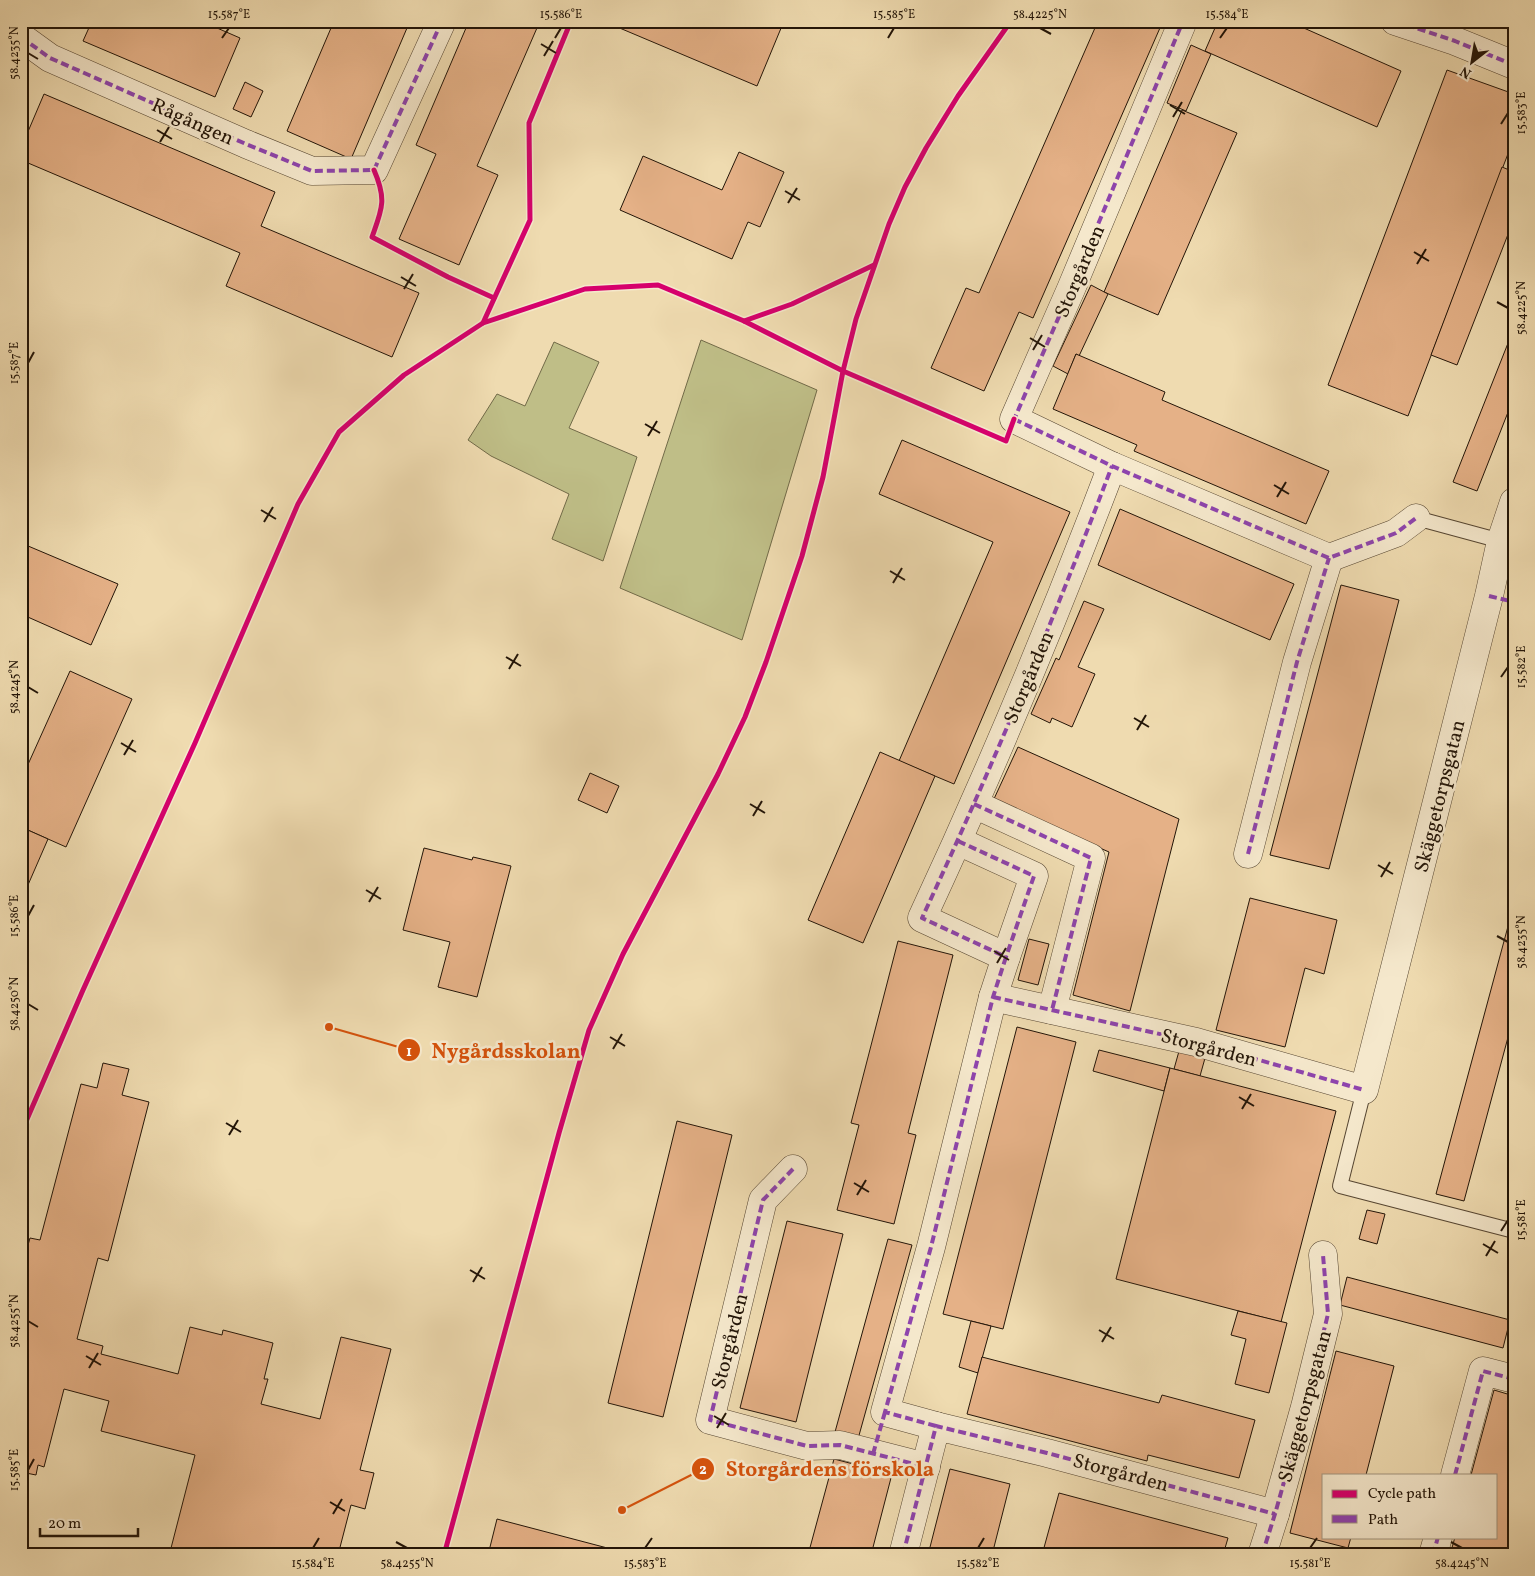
<svg xmlns="http://www.w3.org/2000/svg" width="1535" height="1576" font-family="Vollkorn,serif">
<rect width="100%" height="100%" fill="#efdbb0"/>
<filter id="stains"><feTurbulence type="fractalNoise" baseFrequency=".004" numOctaves="4"/><feColorMatrix values="0 0 0 0 .2 0 0 0 0 .09 0 0 0 0 .02 0 0 0 .5 -.17"/></filter>
<radialGradient id="worn" r=".72"><stop offset=".6" stop-color="#630" stop-opacity="0"/><stop offset="1" stop-color="#630" stop-opacity=".3"/></radialGradient>
<g fill="#bfbe87" stroke="#716a48">
<polygon points="701,340 817,390 742,640 620,588"/>
<polygon points="554,342 599,362 569,428 637,457 603,561 552,539 569,494 491,456 468,440 497,394 525,406"/>
</g>
<g fill="#e5b187" stroke="#231508">
<polygon points="92,21 201,21 240,38 215,97 83,41"/>
<polygon points="334,21 410,21 351,159 287,131"/>
<polygon points="469,21 540,21 477,166 498,175 459,265 399,239 436,154 416,145"/>
<polygon points="603,21 784,21 757,86"/>
<polygon points="1098,21 1163,21 1033,318 1019,312 984,391 931,368 966,288 979,293"/>
<polygon points="1218,21 1288,21 1401,71 1377,127 1205,51"/>
<polygon points="1191,45 1211,54 1186,111 1167,103"/>
<polygon points="1447,70 1514,94 1514,138 1408,416 1328,385"/>
<polygon points="245,82 263,91 251,117 233,109"/>
<polygon points="44,94 275,192 261,226 419,293 392,357 226,286 240,253 21,160 21,148"/>
<polygon points="1182,110 1237,133 1158,315 1104,292"/>
<polygon points="739,152 784,172 760,227 748,222 732,259 620,210 643,156 722,190"/>
<polygon points="1502,167 1514,172 1514,219 1457,365 1431,355"/>
<polygon points="1091,285 1108,294 1079,356 1076,354 1068,374 1053,366"/>
<polygon points="1514,328 1514,397 1477,491 1453,482"/>
<polygon points="1076,354 1165,392 1162,400 1329,471 1306,524 1134,451 1137,445 1053,409"/>
<polygon points="902,440 1070,512 954,784 899,761 993,542 879,494"/>
<polygon points="1120,509 1294,584 1270,640 1098,565"/>
<polygon points="21,543 118,584 91,645 21,614"/>
<polygon points="1341,585 1399,600 1329,869 1270,855"/>
<polygon points="1084,601 1104,609 1078,667 1095,674 1072,727 1052,718 1050,723 1031,714 1056,658 1059,660"/>
<polygon points="70,671 132,699 66,847 21,827 21,780"/>
<polygon points="1018,747 1179,819 1130,1011 1073,995 1109,852 993,801"/>
<polygon points="880,752 935,776 863,943 808,920"/>
<polygon points="590,773 619,786 607,813 578,800"/>
<polygon points="21,827 48,839 21,901"/>
<polygon points="424,848 472,860 473,857 511,866 477,997 438,987 450,942 403,930"/>
<polygon points="1250,898 1337,920 1324,974 1305,968 1285,1047 1216,1030"/>
<polygon points="1514,904 1514,1015 1464,1201 1436,1194"/>
<polygon points="1029,939 1049,944 1038,985 1018,980"/>
<polygon points="898,941 953,955 908,1133 916,1135 894,1224 837,1210 859,1125 851,1123"/>
<polygon points="1017,1027 1076,1042 1003,1329 943,1314"/>
<polygon points="1181,1044 1207,1051 1200,1076 1174,1069"/>
<polygon points="1099,1050 1170,1068 1164,1091 1093,1071"/>
<polygon points="103,1063 129,1069 122,1095 149,1102 108,1261 98,1258 77,1339 103,1346 101,1354 178,1374 190,1327 222,1335 223,1330 273,1343 264,1379 268,1379 261,1404 320,1419 341,1337 391,1349 360,1470 374,1473 365,1509 351,1505 338,1555 179,1555 170,1552 195,1455 101,1431 109,1401 64,1389 44,1467 38,1465 36,1475 21,1472 21,1270 30,1238 40,1240 81,1084 97,1088"/>
<polygon points="1170,1068 1336,1111 1281,1322 1116,1279"/>
<polygon points="677,1121 732,1135 663,1417 608,1403"/>
<polygon points="1367,1210 1385,1214 1377,1244 1359,1239"/>
<polygon points="787,1221 843,1234 796,1422 740,1408"/>
<polygon points="888,1239 912,1245 858,1439 835,1432"/>
<polygon points="1347,1277 1510,1320 1503,1348 1340,1305"/>
<polygon points="1238,1311 1287,1323 1269,1393 1235,1384 1246,1339 1231,1335"/>
<polygon points="971,1321 991,1326 978,1373 959,1367"/>
<polygon points="1336,1351 1394,1366 1366,1475 1324,1475 1324,1537 1351,1537 1348,1548 1290,1533"/>
<polygon points="982,1357 1159,1403 1162,1395 1255,1420 1239,1478 1148,1455 1147,1461 967,1414"/>
<polygon points="1494,1390 1514,1396 1514,1555 1450,1555 1455,1537 1496,1537 1496,1475 1471,1475"/>
<polygon points="834,1459 892,1474 871,1555 808,1555"/>
<polygon points="950,1469 1010,1484 992,1555 928,1555"/>
<polygon points="1059,1493 1228,1538 1223,1555 1042,1555"/>
<polygon points="497,1519 634,1555 488,1555"/>
</g>
<g fill="none" stroke-linecap="round" stroke-linejoin="round">
<defs>
<g id="lane">
<polyline points="1416,518 1501,541"/>
<polyline points="1364,1090 1340,1186 1514,1231"/>
</g>
<g id="street">
<polyline points="1183,21 1071,289 1014,419 1112,466 1329,558 1396,533 1416,518"/>
<polyline points="1395,21 1455,41 1514,65"/>
<polyline points="21,37 50,58 246,144 312,171 374,170 442,21"/>
<polyline points="974,804 1091,858 1052,1010"/>
<polyline points="958,841 1034,876 1006,957"/>
<polyline points="1248,854 1297,662 1329,558"/>
<polyline points="993,997 1196,1042 1364,1090 1489,596 1501,541 1514,502"/>
<polyline points="793,1169 763,1200 710,1420 807,1446 840,1445 926,1467"/>
<path d="M936,1426l-51,-14 46,-165 62,-250 13,-40 -84,-39c69,-148 132,-299 190,-452"/>
<polyline points="1455,1475 1483,1371 1514,1379"/>
<polyline points="903,1555 936,1426 1047,1453 1275,1514"/>
<polyline points="1262,1555 1275,1514 1305,1407 1328,1314 1323,1255"/>
<polyline points="1433,1555 1438,1537"/>
</g>
</defs>
<use href="#lane" stroke="#564632" stroke-width="16"/>
<use href="#street" stroke="#564632" stroke-width="29"/>
<use href="#lane" stroke="#f5e8cc" stroke-width="14"/>
<use href="#street" stroke="#f5e8cc" stroke-width="28"/>
<g stroke="#8e44ad" stroke-width="4" stroke-dasharray="8 4" stroke-linecap="butt">
<polyline points="1395,21 1455,41 1514,65"/>
<polyline points="21,37 50,58 246,144 312,171 374,170"/>
<polyline points="374,170 442,21"/>
<polyline points="1014,419 1112,466 1329,558 1396,533 1416,518"/>
<polyline points="1013,422 1071,289 1183,21"/>
<polyline points="1489,596 1514,602"/>
<polyline points="974,804 1091,858 1052,1010"/>
<polyline points="958,841 1034,876 1006,957"/>
<polyline points="1248,854 1297,662 1329,558"/>
<polyline points="993,997 1196,1042 1364,1090"/>
<polyline points="793,1169 763,1200 710,1420 807,1446 840,1445 926,1467"/>
<path d="M936,1426l-51,-14 46,-165 62,-250 13,-40 -84,-39c69,-148 132,-299 190,-452"/>
<polyline points="873,1454 885,1412"/>
<polyline points="1455,1475 1483,1371 1514,1379"/>
<polyline points="903,1555 936,1426 1047,1453 1275,1514"/>
<polyline points="1262,1555 1275,1514 1305,1407 1328,1314 1323,1255"/>
<polyline points="1433,1555 1438,1537"/>
</g>
<defs>
<g id="cycleway">
<path d="M374,170c13,30 8,39 -2,67l76,40 46,21"/>
<polyline points="744,321 792,304 874,265"/>
<polyline points="483,323 585,289 658,285 744,321 843,371 1006,441 1014,419"/>
<polyline points="21,1133 83,990 195,743 298,504 339,432 404,375 483,323 530,220 529,123 571,21"/>
<polyline points="444,1555 559,1133 589,1030 623,954 718,774 745,717 766,662 802,556 823,477 843,371 856,319 889,224 905,187 926,148 958,96 1011,21"/>
</g>
</defs>
<use href="#cycleway" stroke="#f5e8cc" stroke-width="8"/>
<use href="#cycleway" stroke="#d6006c" stroke-width="5"/>
</g>
<path fill="none" stroke="#231508" stroke-width="2" d="M1040,28l11,6M222,38l7,-10M555,38l6,-10M888,38l6,-10M1220,38l7,-10M541,44l15,9M28,53l10,6M544,56l9,-15M1170,105l15,9M1173,117l9,-15M1501,124l7,-11M157,130l15,9M160,142l9,-15M785,191l15,9M788,203l9,-15M1414,252l15,9M1417,264l9,-15M401,277l15,9M404,289l9,-15M1497,302l11,6M1030,338l15,9M1033,350l9,-15M28,363l6,-11M645,424l15,9M648,436l9,-15M1274,485l15,9M1277,497l9,-15M261,510l15,9M264,522l9,-15M890,571l15,9M893,583l9,-15M506,657l15,9M509,669l9,-15M1501,677l7,-10M28,687l10,6M1134,718l15,9M1137,730l9,-15M121,743l15,9M124,755l9,-15M750,804l15,9M753,816l9,-15M1378,865l15,9M1381,877l9,-15M366,890l15,9M369,902l9,-15M28,916l6,-11M1497,936l11,6M994,951l15,9M997,963l9,-15M28,1004l10,6M610,1037l15,9M613,1049l9,-15M1239,1097l15,9M1242,1109l9,-15M226,1123l15,9M229,1135l9,-15M854,1183l15,9M857,1195l9,-15M1501,1231l7,-11M1483,1244l15,9M1486,1256l9,-15M470,1270l15,9M473,1282l9,-15M28,1321l10,6M1099,1330l15,9M1102,1342l9,-15M86,1356l15,9M89,1368l9,-15M714,1416l15,9M717,1428l9,-15M28,1470l6,-11M330,1502l15,9M333,1514l9,-15M396,1542l11,6M1451,1542l11,6M313,1548l6,-10M645,1548l7,-10M978,1548l6,-10M1310,1548l7,-10"/>
<g text-anchor="middle" stroke-width="5" stroke-linejoin="round" paint-order="stroke">
<g font-size="20" fill="#231508" stroke="#f5e8cc">
<text transform="translate(193 121) rotate(24)" y="7">Rågången</text>
<text transform="translate(1079 271) rotate(-67)" y="7">Storgården</text>
<text transform="translate(1028 677) rotate(-67)" y="7">Storgården</text>
<text transform="translate(1439 796) rotate(-76)" y="7">Skäggetorpsgatan</text>
<text transform="translate(1209 1047) rotate(15)" y="7">Storgården</text>
<text transform="translate(729 1341) rotate(-76)" y="7">Storgården</text>
<text transform="translate(1304 1406) rotate(-75)" y="7">Skäggetorpsgatan</text>
<text transform="translate(1121 1472) rotate(15)" y="7">Storgården</text>
</g>
</g>
<path fill="none" stroke="#d4520c" stroke-width="2" d="M329 1027L409 1050M622 1510L703 1469"/>
<g fill="#d4520c" stroke="#f5e8cc" stroke-width="2">
<circle cx="329" cy="1027" r="5"/>
<circle cx="622" cy="1510" r="5"/>
<circle cx="409" cy="1050" r="12"/>
<circle cx="703" cy="1469" r="12"/>
</g>
<g font-size="15" text-anchor="middle" font-weight="bold" fill="#fff">
<text x="409" y="1056">1</text>
<text x="703" y="1474">2</text>
</g>
<g font-size="21" text-anchor="middle" font-weight="bold" fill="#d4520c" stroke="#f5e8cc" stroke-width="5" stroke-linejoin="round" paint-order="stroke">
<text x="506" y="1058">Nygårdsskolan</text>
<text x="830" y="1476">Storgårdens förskola</text>
</g>
<rect width="1535" height="1576" fill="none" stroke="#efdbb0" stroke-width="55"/>
<rect x="1322" y="1474" width="175" height="65" fill="#f5e8cc" stroke="#a1947e"/>
<rect x="1332" y="1490" width="25" height="8" fill="#d6006c" stroke="#a1947e"/>
<text x="1368" y="1498" font-size="15" fill="#231508">Cycle path</text>
<rect x="1332" y="1515" width="25" height="8" fill="#8e44ad" stroke="#a1947e"/>
<text x="1368" y="1524" font-size="15" fill="#231508">Path</text>
<g transform="translate(1472 62) rotate(211)" stroke="#f5e8cc" stroke-width="4" paint-order="stroke">
<path d="M0-4L9 19L0 12L-9 19Z" fill="#231508"/>
<text y="-8" font-size="14" font-weight="bold" text-anchor="middle" fill="#231508">N</text>
</g>
<path d="M40 1528v8h98v-8" fill="none" stroke="#231508" stroke-width="2.5"/>
<text x="48" y="1528" font-size="15" fill="#231508" stroke="#f5e8cc" stroke-width="4" paint-order="stroke">20 m</text>
<rect x="28" y="28" width="1480" height="1520" fill="none" stroke="#231508" stroke-width="2"/>
<g font-size="12" text-anchor="middle" fill="#231508">
<text x="229" y="18">15.587°E</text>
<text x="561" y="18">15.586°E</text>
<text x="894" y="18">15.585°E</text>
<text x="1040" y="18">58.4225°N</text>
<text x="1227" y="18">15.584°E</text>
<text transform="translate(14 53) rotate(-90)" y="4">58.4235°N</text>
<text transform="translate(1521 113) rotate(-90)" y="4">15.583°E</text>
<text transform="translate(1521 308) rotate(-90)" y="4">58.4225°N</text>
<text transform="translate(14 363) rotate(-90)" y="4">15.587°E</text>
<text transform="translate(1521 667) rotate(-90)" y="4">15.582°E</text>
<text transform="translate(14 687) rotate(-90)" y="4">58.4245°N</text>
<text transform="translate(14 916) rotate(-90)" y="4">15.586°E</text>
<text transform="translate(1521 942) rotate(-90)" y="4">58.4235°N</text>
<text transform="translate(14 1004) rotate(-90)" y="4">58.4250°N</text>
<text transform="translate(1521 1220) rotate(-90)" y="4">15.581°E</text>
<text transform="translate(14 1321) rotate(-90)" y="4">58.4255°N</text>
<text transform="translate(14 1470) rotate(-90)" y="4">15.585°E</text>
<text x="313" y="1567">15.584°E</text>
<text x="407" y="1567">58.4255°N</text>
<text x="645" y="1567">15.583°E</text>
<text x="978" y="1567">15.582°E</text>
<text x="1310" y="1567">15.581°E</text>
<text x="1462" y="1567">58.4245°N</text>
</g>
<rect width="100%" height="100%" filter="url(#stains)"/>
<rect width="100%" height="100%" fill="url(#worn)"/>
</svg>
